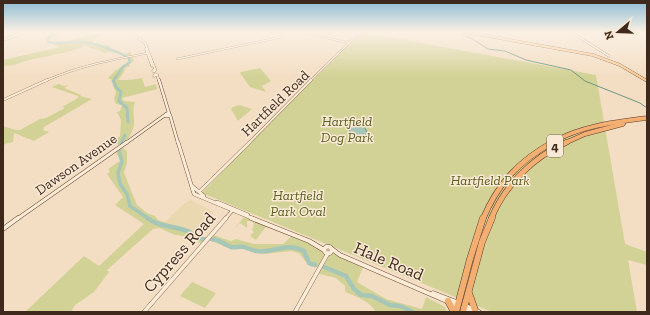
<svg xmlns="http://www.w3.org/2000/svg" width="650" height="315" font-family="'Zilla Slab',serif">
<rect width="100%" height="100%" fill="#f3dec3"/>
<polygon fill="#ead8b0" points="191,200 214,212 194,234 189,230 165,222 184,204"/>
<g fill="#d3d296">
<path d="M55,32h5l-10,7 1,2c22,4 36,-9 56,-9l-14,8 1,2 6,2 11,2 -1,2 14,6 6,-2 4,9 -5,3 1,2 -5,2 -1,4 -6,8h11v-2l1,2 6,-1 -1,-5 7,-2 -7,2 1,5 6,-1 3,9 11,-3 1,5 -35,9 2,3 11,1c-3,8 -1,11 -1,19 1,9 -7,20 -12,26l5,4v12l-3,10 13,32 10,8 8,3 3,4 31,10 15,11 -3,3 -11,-7 -15,-2 -16,-7 -6,1 -46,41 2,2 -15,20 -19,13 -4,7h-46l59,-56 15,10 45,-42 -29,-19 8,-8 -16,-23 3,-2 -2,-3 12,-8 -5,-11 6,-4 -8,-4 7,-6 1,-16 -4,-8 3,-1 2,-6 -6,-1 -2,-5 2,-7 -3,-6 -1,-6 -4,-2 8,-8 14,-9c-5,-6 -18,-11 -25,-8l-4,-2 -16,-5 -14,5 -46,10 -11,4 -11,1v-6l57,-13 -13,-5 -2,-4z"/>
<polygon points="362,32 596,75 625,244 647,252 647,265 628,260 637,312 492,312 202,193 265,127"/>
<polygon points="260,68 271,81 262,86 266,92 250,87 240,73 241,72"/>
<polygon points="58,84 64,86 69,85 64,88 81,95 80,96 92,99 44,127 43,130 49,132 34,141 14,133 13,142 5,144 3,148 3,126 16,130 20,130 40,119 46,118 65,108 62,107 78,98 78,96 52,87"/>
<polygon points="240,105 252,109 238,121 231,109 233,107"/>
<polygon points="245,216 268,224 256,240 251,237 251,234 254,233 252,230 254,224 252,221 247,221 247,228 240,223 234,229"/>
<path d="M214,235l8,3 9,3 5,-2 18,5h29l10,-9 16,6 17,12 14,2 24,10 -7,17 29,17 36,10 4,-12 19,10 2,5 -72,-1c-5,-10 -20,-15 -30,-19v-6l-9,-8 -20,-5 2,-6 -13,-6 -6,-8 -8,-2 -29,3 -17,-5 -17,-1 -19,-8z"/>
<polygon points="192,282 216,293 205,308 180,296"/>
</g>
<path fill="#a6c6b8" stroke="#6b9685" d="M348,118c9,0 17,7 19,15 -4,7 -8,11 -16,6l-2,-14 -3,-4z"/>
<g fill="none" stroke-linecap="round" stroke-linejoin="round">
<polyline stroke="#6b9685" stroke-width="1" points="462,35 471,38 488,49 505,51 526,60 571,70 585,81 640,103 647,108"/>
<g stroke="#a6c6b8" stroke-width="2.5">
<path d="M59,32l-12,7 1,3c12,3 22,-1 34,0 13,1 37,10 47,16l1,4 -6,4"/>
<polyline points="113,81 123,67"/>
</g>
<g stroke="#a6c6b8" stroke-width="3">
<polyline points="114,82 116,87 121,92 119,101 127,108 128,122"/>
<polyline points="121,143 125,135"/>
</g>
<g stroke="#a6c6b8" stroke-width="3.5">
<polyline points="121,143 122,142"/>
<polyline points="119,150 122,161 118,173 120,184 127,194 130,206 149,219"/>
</g>
<g stroke="#a6c6b8" stroke-width="4.5">
<path d="M147,218c12,9 27,8 40,13 7,2 9,8 17,8"/>
<path d="M211,239c8,0 13,5 20,8 4,1 9,-1 13,0 4,1 7,3 12,4 19,3 28,-10 48,0l5,12 6,2"/>
<polyline points="324,267 346,276 354,289 361,295 372,296 390,305 400,306 413,312"/>
</g>
<defs>
<g id="tertiary-far3">
<polyline points="300,32 350,43"/>
<polyline points="177,59 281,37 289,32"/>
<path d="M45,81c34,-15 66,-21 103,-28"/>
<polyline points="310,81 360,32"/>
</g>
<g id="tertiary-far2">
<polyline points="3,100 47,80"/>
<polyline points="249,143 311,80"/>
</g>
<g id="tertiary-far1">
<polyline points="200,191 250,142"/>
<polyline points="225,219 233,210"/>
</g>
<g id="tertiary">
<polyline points="144,312 226,218"/>
<polyline points="295,312 328,253"/>
</g>
<g id="secondary-far3">
<polyline points="131,32 145,43 155,69"/>
<polyline points="571,32 609,56"/>
<polyline points="3,40 26,32"/>
<polyline points="146,49 152,66"/>
<polygon points="155,69 155,71 153,71"/>
<polygon points="155,74 157,75 154,76"/>
<polyline points="157,75 159,81"/>
</g>
<g id="secondary-far2">
<polyline points="159,80 169,113"/>
<polygon points="169,113 169,116 165,116 166,114"/>
<polyline points="170,115 178,143"/>
<polyline points="126,143 165,115"/>
</g>
<g id="secondary-far1">
<polyline points="178,142 194,194 254,219"/>
<polyline points="192,186 204,196"/>
<polyline points="217,202 248,215"/>
<polyline points="17,219 127,142"/>
</g>
<g id="secondary">
<polyline points="251,218 309,241 324,250"/>
<polyline points="3,229 18,218"/>
<circle cx="328" cy="250" r="3.5"/>
<polyline points="332,249 340,255 458,306"/>
<polyline points="433,293 459,303"/>
<polyline points="464,305 479,312"/>
<polyline points="463,308 472,312"/>
</g>
<polyline id="primary" points="465,32 593,55 620,65 647,81"/>
<g id="trunk-far2">
<path d="M551,143c29,-17 64,-21 96,-25"/>
<polyline points="565,143 585,134 623,124"/>
</g>
<g id="trunk-far1">
<path d="M483,219c15,-36 36,-58 70,-77"/>
<path d="M491,219c14,-34 42,-62 76,-77"/>
</g>
<g id="trunk">
<polyline points="469,293 475,310"/>
<polyline points="448,301 454,312"/>
<polyline points="456,312 470,259 483,218"/>
<polyline points="463,312 482,242 492,218"/>
</g>
</defs>
<use href="#tertiary-far3" stroke="#916e57" stroke-width="2"/>
<use href="#tertiary-far2" stroke="#916e57" stroke-width="3"/>
<use href="#tertiary-far1" stroke="#916e57" stroke-width="3.5"/>
<use href="#tertiary" stroke="#916e57" stroke-width="4.5"/>
<use href="#secondary-far3" stroke="#724f3a" stroke-width="2.5"/>
<use href="#secondary-far2" stroke="#724f3a" stroke-width="3.5"/>
<use href="#secondary-far1" stroke="#724f3a" stroke-width="4"/>
<use href="#secondary" stroke="#724f3a" stroke-width="5"/>
<use href="#primary" stroke="#5e3c2c" stroke-width="3"/>
<use href="#trunk-far2" stroke="#5e3c2c" stroke-width="5"/>
<use href="#trunk-far1" stroke="#5e3c2c" stroke-width="6"/>
<use href="#trunk" stroke="#5e3c2c" stroke-width="7"/>
<use href="#tertiary-far3" stroke="#fdedd8" stroke-width="1.5"/>
<use href="#tertiary-far2" stroke="#fdedd8" stroke-width="2"/>
<use href="#tertiary-far1" stroke="#fdedd8" stroke-width="2.5"/>
<use href="#tertiary" stroke="#fdedd8" stroke-width="3.5"/>
<use href="#secondary-far3" stroke="#fdedd8" stroke-width="2"/>
<use href="#secondary-far2" stroke="#fdedd8" stroke-width="2.5"/>
<use href="#secondary-far1" stroke="#fdedd8" stroke-width="3"/>
<use href="#secondary" stroke="#fdedd8" stroke-width="4"/>
<use href="#primary" stroke="#facd97" stroke-width="2.5"/>
<use href="#trunk-far2" stroke="#f3ae71" stroke-width="4"/>
<use href="#trunk-far1" stroke="#f3ae71" stroke-width="5"/>
<use href="#trunk" stroke="#f3ae71" stroke-width="6"/>
</g>
<linearGradient id="sky" x2="0" y2="1"><stop stop-color="#8dbbd5"/><stop offset="0.42" stop-color="#faf0e4"/><stop offset="1" stop-color="#faf0e4" stop-opacity="0"/></linearGradient>
<rect width="650" height="76" fill="url(#sky)"/>
<g text-anchor="middle" stroke-width="3" stroke-linejoin="round" paint-order="stroke">
<rect fill="#fae9d4" stroke="#776354" stroke-width="1" x="547" y="135" width="16" height="22" rx="3"/>
<g font-size="13" font-weight="bold" fill="#3f291d">
<text x="555" y="151">4</text>
</g>
<g font-size="14" fill="#3f291d" stroke="#fae9d4">
<text transform="translate(275 103) rotate(-44)" y="5">Hartfield Road</text>
<text transform="translate(76 164) rotate(-35)" y="5">Dawson Avenue</text>
</g>
<g font-size="14" font-style="italic" fill="#575e21" stroke="#fae9d4">
<text x="347" y="126">Hartfield<tspan x="347" dy="16">Dog Park</tspan></text>
<text x="490" y="185">Hartfield Park</text>
<text x="298" y="200">Hartfield<tspan x="298" dy="16">Park Oval</tspan></text>
</g>
<g font-size="17" fill="#3f291d" stroke="#fae9d4">
<text transform="translate(179 252) rotate(-49)" y="6">Cypress Road</text>
<text transform="translate(389 261) rotate(23)" y="6">Hale Road</text>
</g>
</g>
<rect width="650" height="315" fill="none" stroke="#3f291d" stroke-width="8"/>
<g transform="translate(618 32) rotate(251)" stroke="#fae9d4" stroke-width="3" paint-order="stroke">
<path d="M0-3L7 15L0 10L-7 15Z" fill="#3f291d"/>
<text y="-6" font-size="11" font-weight="bold" text-anchor="middle" fill="#3f291d">N</text>
</g>
</svg>
